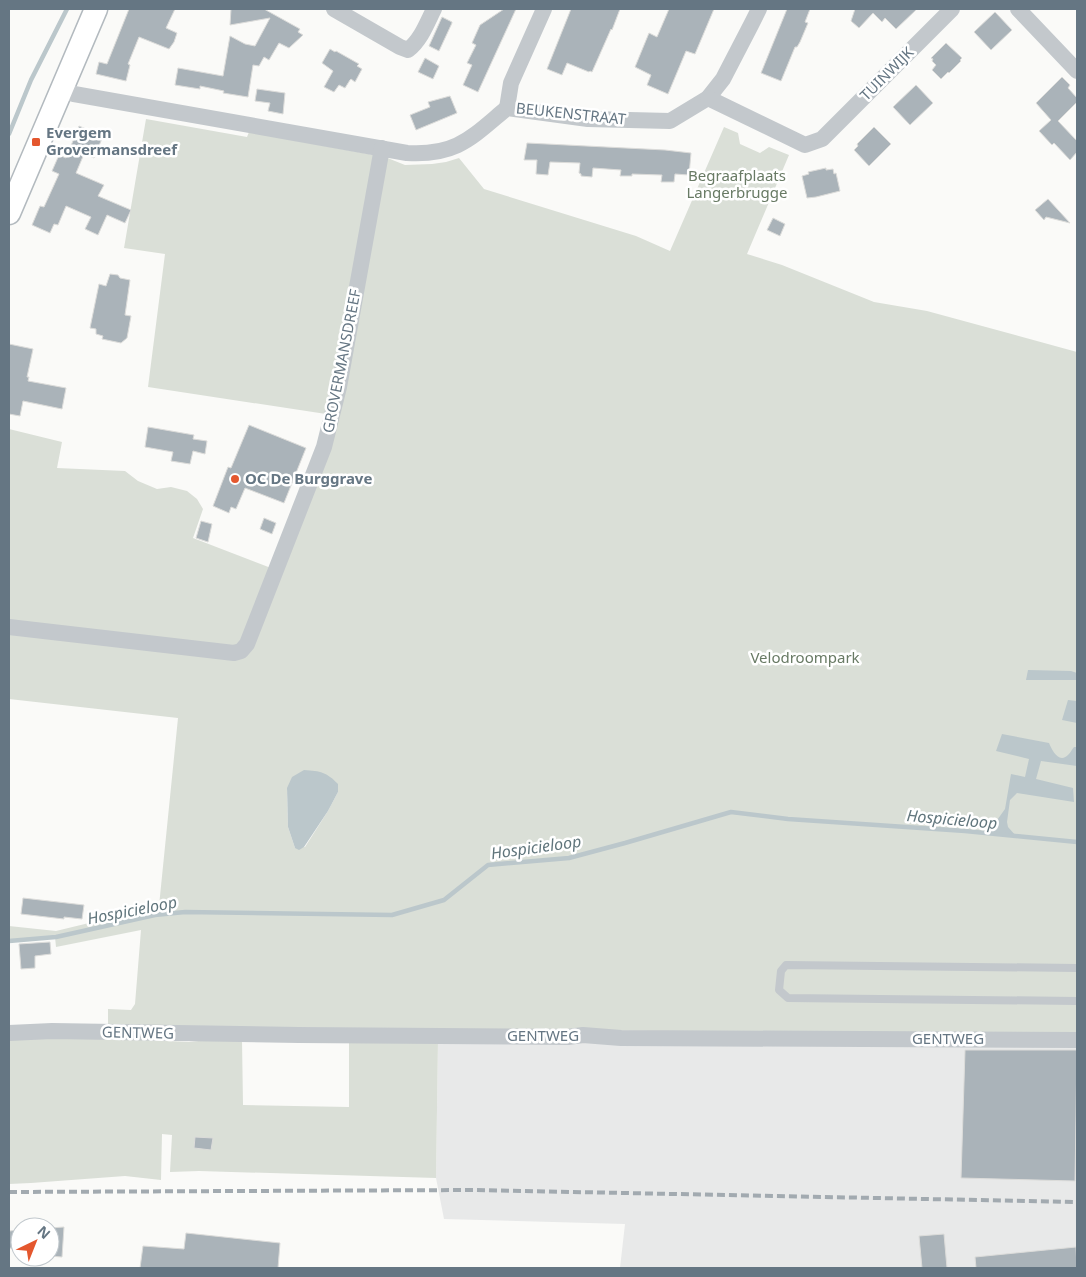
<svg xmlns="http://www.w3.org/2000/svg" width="1086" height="1277" font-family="'Noto Sans',sans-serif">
<rect width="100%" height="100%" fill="#fafaf8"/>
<polygon fill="#e8e9e9" points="1077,1032 1077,1268 620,1268 625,1224 444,1219 436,1178 438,1041"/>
<g fill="#dadfd7" fill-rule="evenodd">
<path d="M146,119l101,18 2,-5 136,25 20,8 27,-1 14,-2 13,-4 25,31 152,47 34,15 54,-124 14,6 2,11 20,9 9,-6 20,8 -42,99 35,11 92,37 53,9 150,41v680l-111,2 -858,-8v-17l23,1 4,-6 6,-74 -85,17 -1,-10 -46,4v-15l47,5 103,-25 19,-188 -169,-19v-270l53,13 -5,26 68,3 13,10 19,8 14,-2 16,4 10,8 6,10 -10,29 78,30 48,-122 7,-32 -178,-27 17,-133 -41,-6zM287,788l51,4 -10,19 -23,36 -10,1 -7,-21z"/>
<polygon points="104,1038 189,1042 218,1039 242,1040 243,1105 349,1107 349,1040 438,1041 436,1178 199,1171 170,1172 172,1135 162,1134 161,1180 125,1176 31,1183 9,1184 9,1039"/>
</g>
<g fill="#bbc7cb">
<polygon points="1028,670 1071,671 1077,673 1077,680 1026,680"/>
<polygon points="1068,700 1077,701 1077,723 1062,720"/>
<path d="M1002,734l47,9c3,7 10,22 20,11 2,-2 3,-5 5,-7h3v19l-36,-5 -5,18 37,9 1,14 -57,-9 -7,7 -3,22 1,5 8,9 -31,-3 10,-10 10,-14 6,-35 14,3 4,-18 -33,-8z"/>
<path d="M304,770c17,1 22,2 34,14v8l-10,19 -24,36 -5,3 -4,-2 -7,-21 -1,-39 5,-11z"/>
</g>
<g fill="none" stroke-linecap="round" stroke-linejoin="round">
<g stroke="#bbc7cb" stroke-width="4.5">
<polyline points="9,134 31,80 67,9"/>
<polyline points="9,941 56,937 155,915 185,912 392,915 444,900 488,865 569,858 625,843 731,812 788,819 965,831 1077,842"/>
</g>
</g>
<g fill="#aab3b9" stroke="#dcdcda">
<polygon points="129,9 175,9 166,28 177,33 174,42 169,49 139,37 128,64 130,65 126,81 96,74 99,62 107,64"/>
<polygon points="231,9 264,9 300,29 298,32 303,35 289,48 279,43 269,60 264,57 259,66 253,65 248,97 223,93 224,91 200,86 200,89 175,85 178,68 223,76 230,36 245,44 255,46 270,18 230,25"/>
<polygon points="504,9 516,9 478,92 463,85 472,65 467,63 476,45 472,43 480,25"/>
<polygon points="571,9 620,9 612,30 611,29 592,72 590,71 589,72 567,63 562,75 547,69"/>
<polygon points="669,9 714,9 695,54 686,51 668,94 647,85 651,75 635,67 649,33 657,37"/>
<polygon points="787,9 810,9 805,22 808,23 800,42 797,47 795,47 781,81 761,73"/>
<polygon points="855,9 917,9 896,29 885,18 882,22 873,13 859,28 851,21"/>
<polygon points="995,12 1012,30 991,50 974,32"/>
<polygon points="442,17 452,22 452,23 439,51 429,46"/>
<polygon points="946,43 962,58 960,60 961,61 949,73 948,72 941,79 932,70 936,65 932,61 933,59 931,58"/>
<polygon points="330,49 335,52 336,51 359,64 357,66 362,69 355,82 351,79 350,80 345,88 339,85 334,92 324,87 333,71 322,63"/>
<polygon points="425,58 439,66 433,79 418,72"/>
<polygon points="1062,77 1070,85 1068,88 1077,98 1077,102 1058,121 1077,141 1077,152 1070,160 1054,143 1052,145 1039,131 1051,120 1036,103"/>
<polygon points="916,85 933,103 910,125 893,107"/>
<polygon points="257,89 285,93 283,114 268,111 270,103 255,101"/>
<polygon points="450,96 457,113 416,130 410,115 430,107 428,102"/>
<polygon points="79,126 103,136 94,158 84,154 76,173 104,185 98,196 131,210 125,223 107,215 98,235 85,229 91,217 66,206 58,225 54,224 50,233 32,225 40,206 44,207 59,174 52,171 59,155 66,158"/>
<polygon points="874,127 891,144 869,166 854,150 858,146 857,144"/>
<polygon points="527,143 665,150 691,153 689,175 675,174 674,182 661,182 662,175 632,174 632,176 620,176 621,170 593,168 592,177 581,176 581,174 579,173 580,163 550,162 548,175 536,174 537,160 524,160"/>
<polygon points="826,168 826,170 833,169 834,174 836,173 840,191 816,197 807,198 802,176 809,174 808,172"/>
<polygon points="1048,199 1070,223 1046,217 1044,220 1035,210"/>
<polygon points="773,218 785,224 780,236 767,230"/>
<polygon points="110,274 118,275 120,278 130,280 125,315 131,316 127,338 121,343 102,339 103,336 96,334 96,329 90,328 99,284 106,286"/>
<polygon points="9,344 33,349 27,377 29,377 28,381 66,388 62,409 23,401 20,416 9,414"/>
<polygon points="249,425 306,448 284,503 245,488 236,509 231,507 229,513 213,506 228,467 231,468"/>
<polygon points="148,427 194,435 193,439 207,441 205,454 193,451 190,464 171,461 173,452 145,447"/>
<polygon points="264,518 276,523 272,534 260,529"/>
<polygon points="201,521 212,524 208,542 196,538"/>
<polygon points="23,898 84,905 82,919 64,917 64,919 21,914"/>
<polygon points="50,942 51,954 35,956 35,968 21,969 19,944"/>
<polygon points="965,1050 1077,1050 1075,1181 961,1178"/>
<polygon points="195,1137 213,1138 211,1150 194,1148"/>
<polygon points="64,1227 62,1257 50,1256 50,1228"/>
<polygon points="20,1230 20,1249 9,1248 9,1231"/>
<polygon points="186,1233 280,1243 278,1268 140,1268 143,1246 184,1249"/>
<polygon points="944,1234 947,1268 922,1268 919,1236"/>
<polygon points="1076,1247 1077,1268 976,1268 975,1257"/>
</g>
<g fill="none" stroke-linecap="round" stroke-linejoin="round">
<defs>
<polyline id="secondary" points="9,213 96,9"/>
</defs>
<use href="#secondary" stroke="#b3babf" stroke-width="25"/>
<polyline stroke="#c3c8cc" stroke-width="8" points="1077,968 786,965 781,971 779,990 788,998 1077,1001"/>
<g stroke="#c3c8cc" stroke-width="16">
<path d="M334,9l66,38 8,3c13,-10 19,-27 26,-41"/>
<polyline points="1018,9 1077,71"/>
<path d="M61,90l13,4 333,59c50,3 65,-16 100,-45l81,11 82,2 38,-23 15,-19 28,-54 8,-16"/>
<polyline points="708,98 805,145 822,139 952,9"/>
<polyline points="507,108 511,83 544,9"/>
<polyline points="9,627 234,653 241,651 247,644 324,447 339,387 382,148"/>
<polyline points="9,1033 52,1031 299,1035 568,1037 583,1035 621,1038 1077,1040"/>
</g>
<use href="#secondary" stroke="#fff" stroke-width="22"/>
<polyline stroke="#a2aab0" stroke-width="4" stroke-dasharray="8 4" stroke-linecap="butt" points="9,1192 474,1190 1077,1202"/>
</g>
<g fill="#e4572e" stroke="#fff" stroke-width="2">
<rect x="31" y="137" width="10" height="10" rx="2.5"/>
<circle cx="235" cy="479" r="5"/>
</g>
<g text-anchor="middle" stroke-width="5" stroke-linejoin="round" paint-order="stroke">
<g font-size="15" fill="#657683" stroke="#fff">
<text transform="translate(887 74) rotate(-45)" y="5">TUINWIJK</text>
<text transform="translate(571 114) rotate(6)" y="5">BEUKENSTRAAT</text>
<text transform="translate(342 361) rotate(-79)" y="5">GROVERMANSDREEF</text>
<text transform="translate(138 1033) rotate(1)" y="5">GENTWEG</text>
<text x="543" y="1041">GENTWEG</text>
<text x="948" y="1044">GENTWEG</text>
</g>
<g font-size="15" font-weight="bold" fill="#657683" stroke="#fff" text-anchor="start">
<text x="46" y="138">Evergem<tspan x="46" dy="17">Grovermansdreef</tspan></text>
<text x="245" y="484">OC De Burggrave</text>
</g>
<g font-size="15" fill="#687a64" stroke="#fff">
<text x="737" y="181">Begraafplaats<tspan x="737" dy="17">Langerbrugge</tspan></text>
<text x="805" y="663">Velodroompark</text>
</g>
<g font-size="16" font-style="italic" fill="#60757c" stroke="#fff">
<text transform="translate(952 819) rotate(5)" y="6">Hospicieloop</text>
<text transform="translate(536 847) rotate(-8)" y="6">Hospicieloop</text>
<text transform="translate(132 910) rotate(-11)" y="6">Hospicieloop</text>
</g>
</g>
<rect width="1086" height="1277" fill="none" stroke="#657683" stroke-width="20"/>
<g transform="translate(35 1242) rotate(43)"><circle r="24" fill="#ffffff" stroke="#c1c8cd"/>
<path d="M0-4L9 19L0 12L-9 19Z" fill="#e4572e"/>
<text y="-8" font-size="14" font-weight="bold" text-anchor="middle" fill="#657683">N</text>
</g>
</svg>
